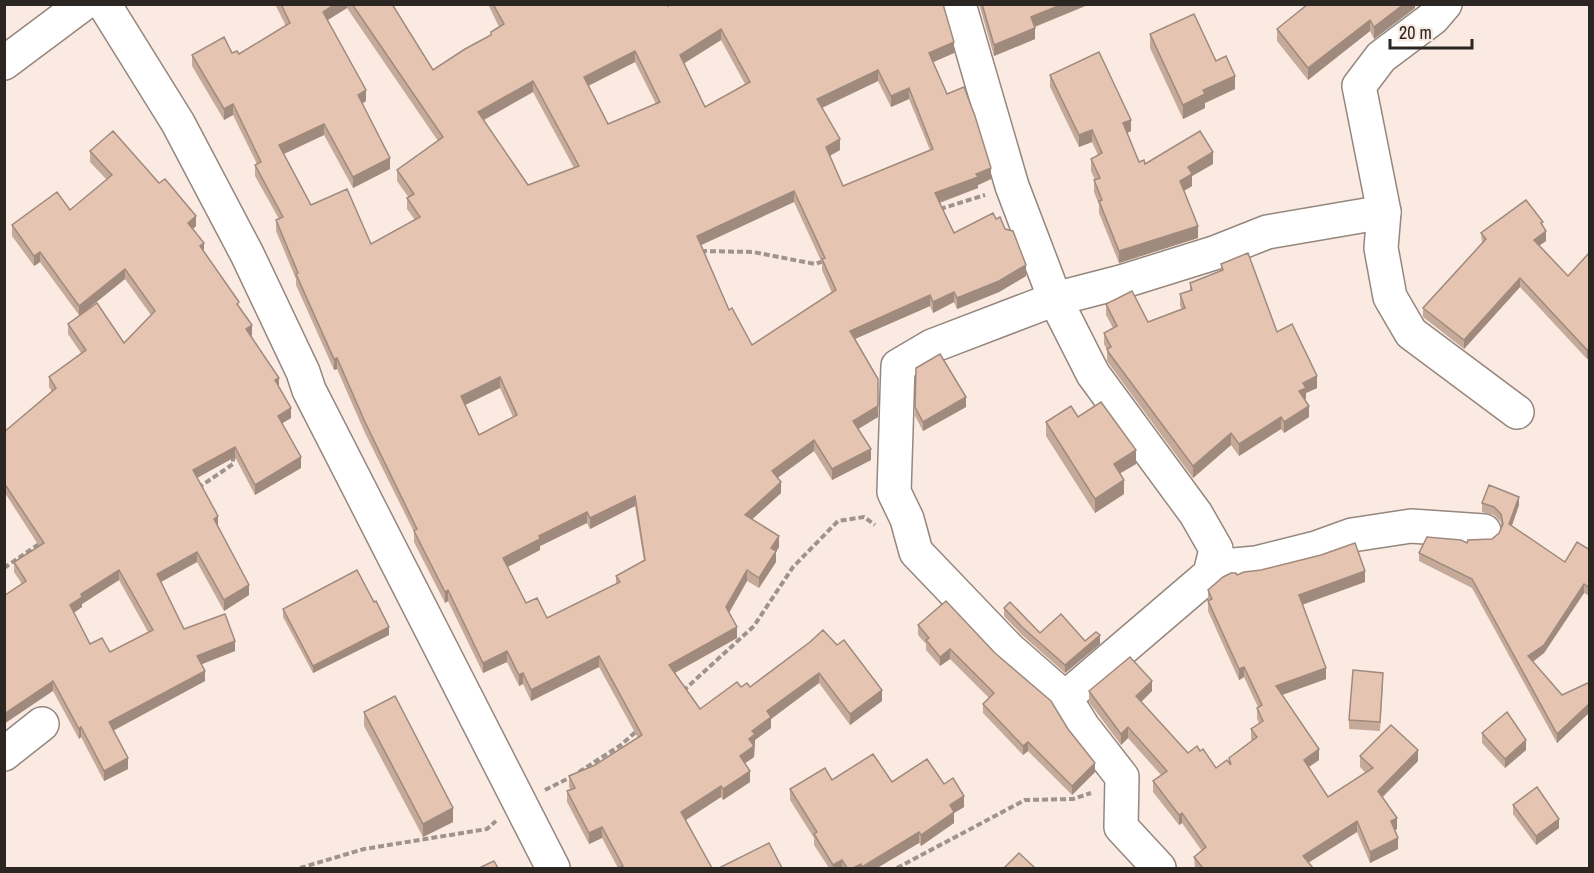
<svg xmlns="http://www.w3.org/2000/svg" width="1594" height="873" font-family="'Archivo Narrow',sans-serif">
<rect width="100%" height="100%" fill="#faeae1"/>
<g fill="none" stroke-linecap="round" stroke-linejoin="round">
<defs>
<g id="minor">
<polyline points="959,4 1012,186 1055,299 1093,374 1196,514 1216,549 1210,574 1065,698"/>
<polyline points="1384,212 1381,248 1390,297 1411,333 1517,412"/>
<polyline points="1212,567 1256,563 1316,548 1352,535 1411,526 1484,531"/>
<polyline points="4,754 42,724"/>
<polyline points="1159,868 1121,827 1122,777 1083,727 1065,698 1009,649 916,552 907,519 894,492 898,366 932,346 1055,299 1121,282 1214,253 1267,232 1384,212 1359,86 1381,57 1433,18 1445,4"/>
</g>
<polyline id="tertiary" points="4,63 83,4"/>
<polyline id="secondary" points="104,4 178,123 247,254 303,372 309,390 553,868"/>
</defs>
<use href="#minor" stroke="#94877e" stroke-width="36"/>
<use href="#tertiary" stroke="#94877e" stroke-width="36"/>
<use href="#secondary" stroke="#94877e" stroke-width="36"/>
<g stroke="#9f948d" stroke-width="4" stroke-dasharray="6 3" stroke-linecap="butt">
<polyline points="940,209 985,195"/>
<polyline points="701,251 753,252 815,264 824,261"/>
<polyline points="198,488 233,464 233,458 236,456"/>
<polyline points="4,568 39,544 42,545"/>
<polyline points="683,691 754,626 793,567 838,521 864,517 875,525"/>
<polyline points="579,772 621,745 639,729"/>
<polyline points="545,790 573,776"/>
<polyline points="300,868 364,849 487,829 496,821"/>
<polyline points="897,868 1025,800 1073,799 1091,793"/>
</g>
<use href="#minor" stroke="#fff" stroke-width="33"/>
<use href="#tertiary" stroke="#fff" stroke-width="33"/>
<use href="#secondary" stroke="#fff" stroke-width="33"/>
</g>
<g fill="#c5a999" fill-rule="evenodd">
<path d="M275,4h117l41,66 58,-35 8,-8 -11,-23h179l1,2 286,47 -21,9 14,32 44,85 -13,6v3l-38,15 14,30 72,43 -27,16 -42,17 -3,-7 -21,11 -3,-7 -75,33 23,78 -20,12 13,31 -39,20 -18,-29 -36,26 3,16 -29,26 27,28 -3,5v10l-17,26 -12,-7 -18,32 8,25 -62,35 25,36 41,-22h9l60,-45 72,59 -32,24 -31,-42 -48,36v9l-16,12 -1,17 -9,6 5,19 -27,18 -2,-3 -35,23 26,48h-94l-16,-30 -13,6 -22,-42v-11l4,-1 -2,-3v-11l26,-11 43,-27 -39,-71 -68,34 -8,-17 -4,2 -12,-24 -24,11 -35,-72 -3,2 -31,-61v-10l-49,-99 -28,-64 -3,1 -38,-85v-6l-20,-48v-11l3,-1 -24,-43v-11l2,-1 -24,-49 -9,5 -32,-54v-11l47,-1 47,-28zM347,8l91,133 -41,29v11l12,17h-2v11l8,11 -44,24 -60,-39 -27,-51 40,-19 29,53 37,-19 -28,-65 4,-3 -39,-81zM721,40l24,44 -40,23 -21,-44zM635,62l21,42 -48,20 -20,-38zM878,81l13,26 18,-8 21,51 -87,36 -14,-30 11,-6 -18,-42zM533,92l41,76 -46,17 -44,-65zM794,202l28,61v7l10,23 -80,52 -23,-35 -28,-65zM500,388l13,29 -34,18 -14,-30zM635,506l9,55 -28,15v8l-69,34 -21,-15 -18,-36 32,-17v-4l47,-23 3,6z"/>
<polygon points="979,4 1090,4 1035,27 1035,39 994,56"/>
<polygon points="1415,4 1415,8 1374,39 1370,31 1308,80 1277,41 1277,29"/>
<polygon points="1150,34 1216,61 1235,89 1205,103 1205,108 1183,119 1150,48"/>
<polygon points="1050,75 1131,131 1127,133 1139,162 1145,164 1213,164 1192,176 1192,186 1184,191 1198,238 1119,263 1099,213 1099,205 1094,192 1094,180 1095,180 1091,171 1091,159 1098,155 1092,142 1079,147 1050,87"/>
<path d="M90,151l106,75 -3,3 11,23 35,55 13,28 -1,1 28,51 12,31 -9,5 19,45 -46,27 -20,-38 -38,21 52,117 -25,16 -27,-49 -36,20 23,47 51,22 -33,13 3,17 -92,49 15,39 -24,12 -23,-44 -2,2 -26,-48 -31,-107 -8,-12v-10l25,-16 -34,-53 -1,-61 48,-40 -3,-5v-10l32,-24 -13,-19v-10l11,-9 -39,-53 -6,4 -22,-30v-11l58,-15 37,-30 -17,-18zM125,279l26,36 -27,28 -35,-35zM119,580l29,52 -38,20 -20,-8 -16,-31 8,-6v-3z"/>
<polygon points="1543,226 1546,241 1539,246 1568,276 1590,252 1590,357 1587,359 1520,287 1464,349 1423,317 1423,308 1482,243 1481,233"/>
<polygon points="1221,264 1277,332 1317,388 1306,393 1305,399 1309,417 1284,433 1281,429 1239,456 1231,445 1193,478 1107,361 1107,350 1104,344 1104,333 1113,328 1106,315 1106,304 1148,322 1182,309 1180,306 1180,294 1190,291 1190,283 1221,271"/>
<polygon points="916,368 966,407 923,431 915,416"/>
<polygon points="1046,422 1136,464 1120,473 1124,494 1095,513 1046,436"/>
<polygon points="1482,503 1519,505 1512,526 1565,562 1590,550 1590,596 1584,593 1544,653 1533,662 1562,695 1590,682 1590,712 1557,743 1472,588 1419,561 1419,553 1467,543 1492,539 1499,533 1501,527 1501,522 1494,515 1482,512"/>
<polygon points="1237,575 1365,582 1302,604 1326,679 1282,695 1319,760 1309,767 1328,797 1366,773 1360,767 1360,756 1418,761 1383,797 1397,829 1395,830 1398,849 1370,863 1357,832 1308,863 1313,868 1195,868 1194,857 1202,851 1182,823 1179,825 1153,792 1153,781 1161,775 1128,738 1121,745 1089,702 1089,691 1152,691 1141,702 1188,753 1216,768 1229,762 1229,758 1252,741 1251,739 1251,729 1259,723 1257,719 1257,708 1258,707 1244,677 1239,680 1208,611 1208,590"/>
<polygon points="946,601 1095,772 1072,795 1028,751 1023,755 983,713 983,704 989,698 950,659 940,666 926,650 926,644 918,635 918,625"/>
<polygon points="1004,608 1040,633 1100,644 1065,673 1022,635 1004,616"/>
<polygon points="283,609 389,635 313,673 283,617"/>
<polygon points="1383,682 1380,731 1349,729 1349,720"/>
<polygon points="364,712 453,822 423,837 364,726"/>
<polygon points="1482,733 1526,750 1505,768 1482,743"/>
<polygon points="832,780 944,784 964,807 954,813 954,823 921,846 919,843 877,868 829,868 814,845 814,838 790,800 790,789"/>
<polygon points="1513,805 1559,828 1536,845 1513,814"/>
</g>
<g fill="#a08a7d">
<polygon points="335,4 347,4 347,8 323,23 323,12"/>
<polygon points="1063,4 1090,4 1031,28 1031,17"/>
<polygon points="1404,4 1415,4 1415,8 1374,39 1374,27"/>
<polygon points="1370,20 1370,31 1308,80 1308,68"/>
<polygon points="1035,28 1035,39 994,56 994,45"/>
<polygon points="721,29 721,40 680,66 680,55"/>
<polygon points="954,42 954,53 929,64 929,53"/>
<polygon points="635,51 635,62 584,88 584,77"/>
<polygon points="878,70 878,81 817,110 817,99"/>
<polygon points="1235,76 1235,89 1205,103 1205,108 1183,119 1183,105 1203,90"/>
<polygon points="533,81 533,92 478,123 478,112"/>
<polygon points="909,88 909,99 891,107 891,96"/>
<polygon points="366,90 366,101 358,106 358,95"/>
<polygon points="233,104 233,115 224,120 224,109"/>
<polygon points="1131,120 1131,131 1123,135 1123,123"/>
<polygon points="324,124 324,135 279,156 279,145"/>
<polygon points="1092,130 1092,142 1079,147 1079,135"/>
<polygon points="840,139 840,150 826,158 826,147"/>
<polygon points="1213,152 1213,164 1192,176 1192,186 1180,193 1180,181 1188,167"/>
<polygon points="390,158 390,169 353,188 353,177"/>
<polygon points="991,168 991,179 978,185 978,188 935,204 935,193"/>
<polygon points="794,191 794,202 697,247 697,236"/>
<polygon points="196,216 196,226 188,233 188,223"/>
<polygon points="1198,226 1198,238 1119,263 1119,251"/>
<polygon points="1546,231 1546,241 1534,249 1534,240"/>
<polygon points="204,243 204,253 200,246"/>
<polygon points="40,252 40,262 34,266 34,256"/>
<polygon points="1026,265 1026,276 999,292 957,309 957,298"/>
<polygon points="125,269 125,279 79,316 79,306"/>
<polygon points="1520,278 1520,287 1464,349 1464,340"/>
<polygon points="954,292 954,302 933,313 933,302"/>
<polygon points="930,295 930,306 850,341 850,331"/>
<polygon points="252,325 252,335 246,339 246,329"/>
<polygon points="1590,348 1590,357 1587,359 1587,350"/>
<polygon points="337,358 337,369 334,370 334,359"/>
<polygon points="1317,376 1317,388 1306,393 1306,399 1299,402 1299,391 1303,383"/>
<polygon points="500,377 500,388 461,407 461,396"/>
<polygon points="279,378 279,388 275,380"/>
<polygon points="878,379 878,417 853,432 853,421"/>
<polygon points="966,397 966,407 923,431 923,422"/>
<polygon points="1309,406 1309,417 1284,433 1284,422"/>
<polygon points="291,408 291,418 278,426 278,416"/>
<polygon points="1281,417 1281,429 1239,456 1239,444"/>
<polygon points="1231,433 1231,445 1193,478 1193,466"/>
<polygon points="814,440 814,451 772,482 772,471"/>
<polygon points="235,447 235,457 193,480 193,470"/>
<polygon points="871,449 871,460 832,480 832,469"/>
<polygon points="1136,450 1136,464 1114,477 1114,464"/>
<polygon points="301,457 301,468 255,495 255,485"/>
<polygon points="1124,480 1124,494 1095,513 1095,499"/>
<polygon points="781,482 781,493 745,526 745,515"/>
<polygon points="635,496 635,506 590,529 590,518"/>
<polygon points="1519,497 1519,505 1509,533 1509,524"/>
<polygon points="587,512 587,523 540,546 540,550 503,569 503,558 539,536"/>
<polygon points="218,516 218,527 214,519"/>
<polygon points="779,536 779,547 776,552 776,562 759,588 759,578 771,548"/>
<polygon points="197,552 197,562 157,584 157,574"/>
<polygon points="119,570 119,580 82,604 82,607 70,615 70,605 81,594"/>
<polygon points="747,570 747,581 726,618 726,607"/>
<polygon points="1365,571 1365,582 1299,606 1299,595"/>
<polygon points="1584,584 1584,593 1544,653 1528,665 1528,656"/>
<polygon points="249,585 249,595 224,611 224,600"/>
<polygon points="448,590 448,601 445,603 445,592"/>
<polygon points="389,627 389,635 313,673 313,666"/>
<polygon points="737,627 737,638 669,676 669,665"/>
<polygon points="1100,635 1100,644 1065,673 1065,665"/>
<polygon points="235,641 235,651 197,666 197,656"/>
<polygon points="950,649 950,659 940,666 940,657"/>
<polygon points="507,651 507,662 483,673 483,663"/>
<polygon points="599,656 599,667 531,701 531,690"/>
<polygon points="1244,667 1244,677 1239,680 1239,669"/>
<polygon points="1326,668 1326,679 1276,697 1276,686"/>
<polygon points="205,671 205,681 109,733 109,722"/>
<polygon points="523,673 523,684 519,686 519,675"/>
<polygon points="819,673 819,683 771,719 771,728 755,740 754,757 740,767 740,756 752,731 767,711"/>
<polygon points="53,681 53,691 4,724 4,714"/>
<polygon points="1152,681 1152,691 1136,707 1136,696"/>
<polygon points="882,690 882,701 850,725 850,714"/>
<polygon points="1590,703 1590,712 1557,743 1557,734"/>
<polygon points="81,727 81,737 79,739 79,729"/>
<polygon points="1128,727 1128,738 1121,745 1121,734"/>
<polygon points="1526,740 1526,750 1505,768 1505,759"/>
<polygon points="1028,742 1028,751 1023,755 1023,746"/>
<polygon points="1319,749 1319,760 1304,770 1304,760"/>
<polygon points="1418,750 1418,761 1378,801 1378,791"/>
<polygon points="128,758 128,769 104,781 104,771"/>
<polygon points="1095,763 1095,772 1072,795 1072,786"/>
<polygon points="750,771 750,782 723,800 723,789"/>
<polygon points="721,786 721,797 681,823 681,812"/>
<polygon points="964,796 964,807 954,813 954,823 921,846 921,835 950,805"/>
<polygon points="453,808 453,822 423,837 423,824"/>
<polygon points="1182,813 1182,823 1179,825 1179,815"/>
<polygon points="1397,818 1397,829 1391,832 1391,821"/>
<polygon points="1559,819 1559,828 1536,845 1536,836"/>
<polygon points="1357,821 1357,832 1303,866 1303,856"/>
<polygon points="602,827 602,838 589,844 589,833"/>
<polygon points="919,832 919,843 877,868 862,868 862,867"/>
<polygon points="1398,838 1398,849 1370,863 1370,852"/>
<polygon points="842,860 842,868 833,868 833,865"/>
<polygon points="861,864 861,868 853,868"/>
</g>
<g fill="#e5c5b2" stroke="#a08a7d" stroke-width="1.5" fill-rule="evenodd">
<path d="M281,4h54l-12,8 43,78 -8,5 32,63 -37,19 -29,-53 -45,21 32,60 36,-16 24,55 49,-27 -13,-19 7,-4 -17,-24 46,-33 -91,-133h40l41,66 32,-21 26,-14v-3l13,-8 -11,-20h174l1,2 2,-2h273l11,38 -25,11 18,41 17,-7 11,29 16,52 -15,6 2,3 -43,16 19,40 39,-20 3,6 4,-2 5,12 8,2 13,34 -27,16 -42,17 -3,-6 -21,10 -3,-7 -80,36 28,48v27l-25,15 18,28 -39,20 -18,-29 -42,31 9,11 -36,33 34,21 -8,12 5,3 -17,27 -12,-8 -21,37 11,20 -68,38 31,44 37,-27 4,5 6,-4 3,4 60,-45 13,-12 14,15 7,-5 38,50 -32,24 -31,-41 -52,38 4,6 -19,14 3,3 -6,5 5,7 -14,10 10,15 -27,18 -2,-3 -40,26 31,56h-94l5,-2 -21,-39 -13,6 -22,-42 8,-3 -6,-12 26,-11 47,-30 -43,-79 -68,34 -8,-17 -4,2 -12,-24 -24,12 -35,-73 -3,2 -31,-61 3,-2 -52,-107 -28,-64 -3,1 -38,-85 2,-1 -22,-53 7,-3 -28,-52 6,-3 -28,-58 -9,5 -32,-54 32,-18 8,16 5,-2 2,3 51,-31zM721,29l29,53 -45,25 -25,-52zM635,51l25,51 -52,22 -24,-47zM878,70l13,26 18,-8 24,61 -90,37 -17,-39 14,-8 -23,-40zM533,81l46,85 -51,19 -50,-73zM794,191l31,67 -3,1 14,31 -84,55 -20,-37 -3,2 -32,-74zM500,377l17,38 -38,20 -18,-39zM635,496l10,64 -29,16 4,6 -73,36 -10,-20 -11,5 -23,-45 37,-19 -1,-3 48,-24 3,6z"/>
<polygon points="982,4 1063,4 1031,17 1035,28 994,45"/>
<polygon points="1308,4 1404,4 1374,27 1370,20 1308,68 1277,29"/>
<polygon points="1194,14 1216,61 1226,56 1235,76 1203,90 1205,94 1183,105 1150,34"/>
<polygon points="1099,52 1131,120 1123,123 1139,162 1144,160 1145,164 1200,131 1213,152 1188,167 1192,174 1180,181 1198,226 1119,251 1099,201 1102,200 1094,180 1100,178 1091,159 1102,153 1092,130 1079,135 1050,75"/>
<path d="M113,131l46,52 6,-4 31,37 -8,7 16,20 -4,3 39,56 -2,2 15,21 -6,4 33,49 -4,2 16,28 -13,8 23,41 -46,28 -20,-38 -42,23 25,46 -4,3 35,66 -25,15 -27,-48 -40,22 27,55 41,-15 10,27 -38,15 8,15 -96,51 19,36 -24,13 -23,-44 -2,2 -26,-48 -49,33v-118l22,-15 -12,-19 30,-19 -40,-60v-51l52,-44 -7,-11 37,-27 -18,-26 29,-21 27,40 31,-32 -30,-42 -46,37 -39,-54 -6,4 -22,-31 45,-33 13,18 42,-35 -22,-24zM119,570l34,60 -43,22 -8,-14 -12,6 -20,-39 12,-8 -1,-3z"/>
<polygon points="1526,200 1543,222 1541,223 1546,231 1534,240 1568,276 1590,252 1590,348 1587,350 1520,278 1464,340 1423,308 1486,239 1481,233"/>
<polygon points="1248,253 1277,332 1292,324 1317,376 1303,383 1306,388 1299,391 1309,406 1284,422 1281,417 1239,444 1231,433 1193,466 1109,353 1107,349 1111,347 1104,333 1117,326 1106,304 1132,291 1148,322 1185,308 1180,294 1192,290 1190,283 1223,270 1221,264"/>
<polygon points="940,354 966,397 923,422 915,407 916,368"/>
<polygon points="1101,402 1136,450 1114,464 1124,480 1095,499 1046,422 1071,406 1078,417"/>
<polygon points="1489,485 1519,497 1509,524 1565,562 1577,542 1590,550 1590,588 1584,584 1544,645 1528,656 1562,695 1590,682 1590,703 1557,734 1472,579 1419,553 1427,537 1461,540 1467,543 1468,540 1492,539 1499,533 1503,524 1501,514 1494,507 1482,503"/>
<polygon points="1355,543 1365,571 1299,595 1326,668 1276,686 1319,749 1304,760 1328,797 1373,768 1360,756 1391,725 1418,750 1378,791 1397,818 1391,821 1398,838 1370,852 1357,821 1303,856 1313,868 1203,868 1194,857 1206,847 1182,813 1179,815 1153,781 1167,771 1128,727 1121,734 1089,691 1130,657 1152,681 1136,696 1188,753 1197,746 1200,751 1203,749 1216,768 1227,760 1231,765 1229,758 1257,737 1251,729 1263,721 1257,708 1262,705 1244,667 1239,669 1208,601 1212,599 1208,590 1223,577 1231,573 1236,573 1237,575 1244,572 1261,570 1321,555"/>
<polygon points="357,570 374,602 376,601 389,627 313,666 283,609"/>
<polygon points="946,601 995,653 1051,701 1068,729 1095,763 1072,786 1028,742 1023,746 983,704 994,693 950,649 940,657 926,640 929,638 918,625"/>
<polygon points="1010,602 1040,633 1061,614 1085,641 1096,632 1100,635 1065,665 1022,627 1004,608"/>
<polygon points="1353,670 1383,673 1380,722 1349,720"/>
<polygon points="395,696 453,808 423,824 364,712"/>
<polygon points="1507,712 1526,740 1505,759 1482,733"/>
<polygon points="873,754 892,782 927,759 944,784 953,778 964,796 950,805 954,812 921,835 919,832 862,867 861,864 853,868 847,868 842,860 833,865 814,834 817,832 790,789 825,768 832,780"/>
<polygon points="1537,787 1559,819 1536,836 1513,805"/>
<polygon points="769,843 782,868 719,868"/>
<polygon points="1019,853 1035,868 1004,868"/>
<polygon points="494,861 498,868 479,868"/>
</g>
<rect width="1594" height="873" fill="none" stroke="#2c2623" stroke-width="12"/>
<path d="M1390 39v9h82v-9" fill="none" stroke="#2c2623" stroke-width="3"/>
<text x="1399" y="39" font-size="18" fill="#2c2623" stroke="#faeae1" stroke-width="4.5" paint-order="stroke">20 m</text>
</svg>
